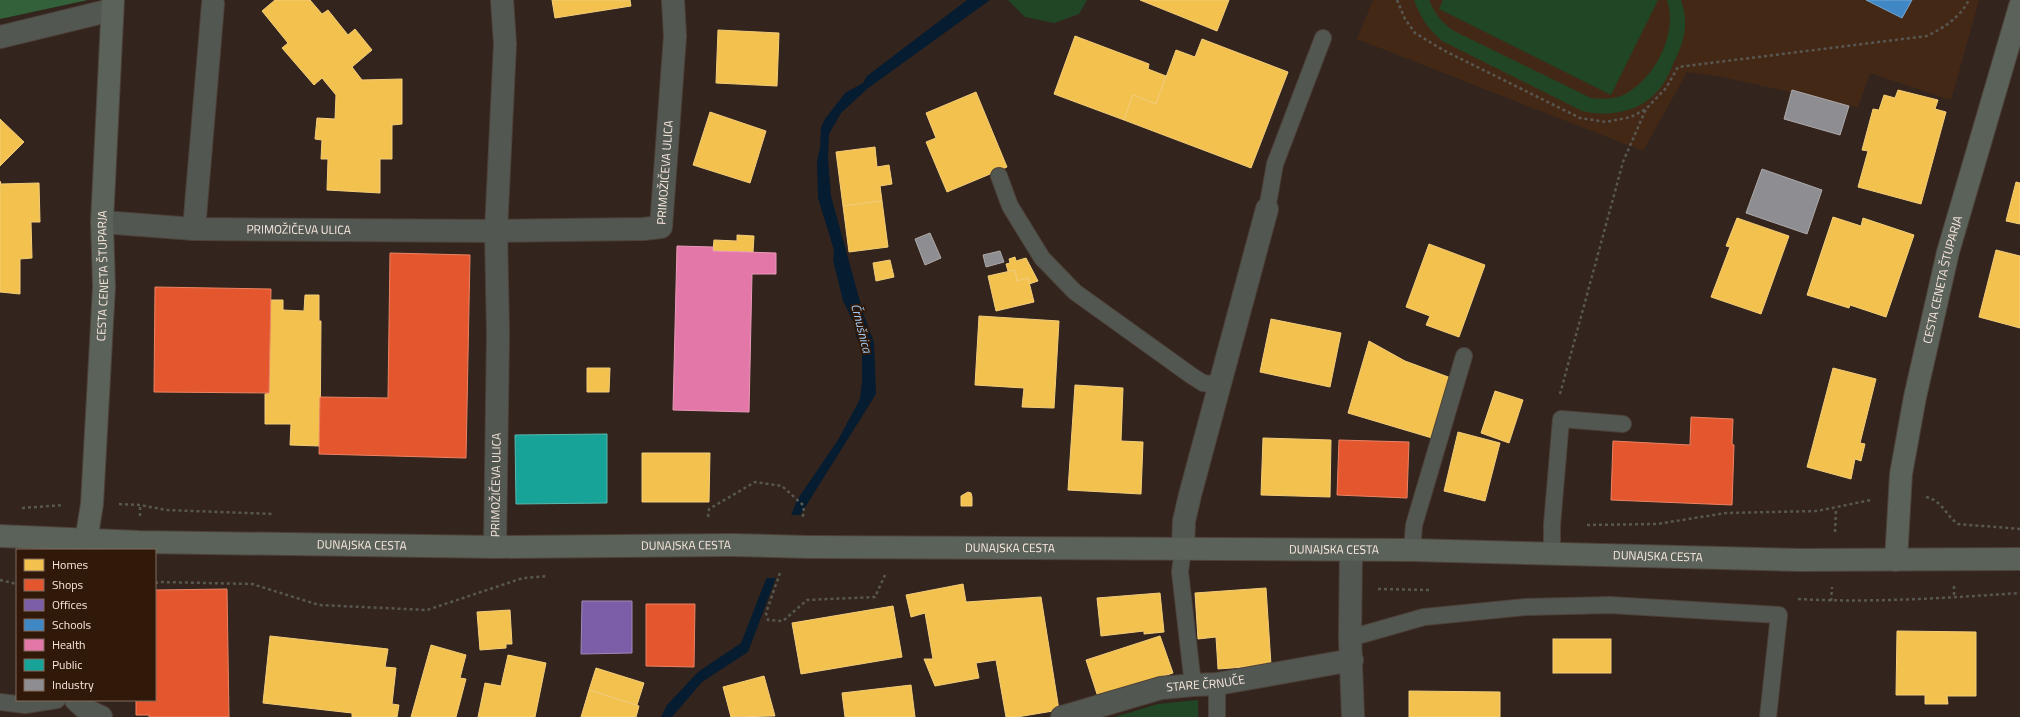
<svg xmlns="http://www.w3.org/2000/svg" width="2020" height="717" font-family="'Titillium Web',sans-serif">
<rect width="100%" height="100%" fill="#33251d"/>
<polygon fill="#442816" points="1373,0 1979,0 1951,100 1870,73 1858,107 1723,77 1687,72 1643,151 1357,39"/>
<g fill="#214625">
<polygon points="1008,0 1087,0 1079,14 1054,23 1025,17"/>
<path d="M1414,0h15c6,14 13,24 27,32l135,66c12,1 25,2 36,-5 29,-17 51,-60 40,-93h14c8,23 4,40 -7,62 -3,7 -6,15 -11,22 -17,27 -52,34 -81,27l-140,-70c-13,-11 -22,-24 -28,-41z"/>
<polygon points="1443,0 1658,0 1611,95 1439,9"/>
<polygon points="1198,700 1198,717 1115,717 1158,704"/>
</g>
<polygon fill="#336139" points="0,0 88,0 0,19"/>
<polygon fill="#061c30" points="967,0 990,0 867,89 841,113 829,134 828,158 831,196 864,316 874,342 876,394 799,517 748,652 702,682 672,717 661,717 667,705 698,672 741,643 797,500 838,440 860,399 862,381 862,351 856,336 854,323 843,301 833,260 834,250 818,198 817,161 820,148 821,127 825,119 845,93 863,83 867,76"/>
<polygon fill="#33251d" points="789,515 802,515 778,578 764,578"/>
<g fill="#f2c14e" stroke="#f4cd7a">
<polygon points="275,0 310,0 322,14 328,10 348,35 355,29 372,50 352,67 362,80 402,79 402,124 392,125 392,159 380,159 380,193 327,190 328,159 321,159 322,140 315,139 317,118 335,119 336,95 322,78 314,85 282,48 288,43 262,11"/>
<polygon points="552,0 630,0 631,6 555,18"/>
<polygon points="1140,0 1229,0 1217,31"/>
<polygon points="718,30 779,33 777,86 716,83"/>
<polygon points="1075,36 1149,64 1148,69 1166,76 1156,104 1133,95 1124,120 1054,94"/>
<polygon points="1202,39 1288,72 1251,168 1124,120 1133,95 1156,104 1176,50 1195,57"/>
<polygon points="1898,90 1938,100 1935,109 1946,112 1921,204 1858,187 1868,151 1862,150 1873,109 1879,110 1884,95 1895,98"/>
<polygon points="976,92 1007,167 947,192 926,142 936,138 926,113"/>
<polygon points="710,112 766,131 750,183 693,165"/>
<polygon points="0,119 24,142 0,166"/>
<polygon points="875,147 877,167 889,165 892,184 880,186 882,201 843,206 836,152"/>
<polygon points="0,181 1,184 39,183 40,222 31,222 32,258 20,259 20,294 0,292"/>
<polygon points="2016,182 2020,183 2020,224 2006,221"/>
<polygon points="882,201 888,247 849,252 843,206"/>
<polygon points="1833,217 1861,226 1863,218 1914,235 1886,317 1850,305 1849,308 1807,295"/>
<polygon points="1737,218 1789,236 1761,314 1711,297 1730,247 1726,246"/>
<polygon points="737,235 754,236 753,252 713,251 714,240 737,241"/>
<polygon points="1429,244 1485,265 1459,337 1426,325 1430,316 1406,307"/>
<polygon points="1996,250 2020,256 2020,328 1979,317"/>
<polygon points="1015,257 1016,261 1026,258 1038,281 1029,284 1028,278 1017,281 1015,270 1008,271 1006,264 1010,263 1009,259"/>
<polygon points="890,260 894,277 876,281 873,263"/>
<polygon points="1015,270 1017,281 1028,278 1034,302 996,311 988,276"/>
<polygon points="305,295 319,295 319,321 321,321 320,446 290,445 291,424 265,424 265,394 269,393 270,300 283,300 283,310 304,311"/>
<polygon points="979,316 1059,321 1054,408 1022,407 1024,388 975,385"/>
<polygon points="1271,319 1341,333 1330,387 1260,372"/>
<polygon points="1369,341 1405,361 1451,378 1432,438 1348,413"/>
<polygon points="587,368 610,368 609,392 587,392"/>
<polygon points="1833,368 1876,379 1860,443 1865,444 1861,461 1855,459 1851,479 1807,467"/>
<polygon points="1075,385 1123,388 1121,441 1143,442 1141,494 1068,490"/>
<polygon points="1495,391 1523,400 1509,443 1481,433"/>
<polygon points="1458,432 1500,443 1485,501 1444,491"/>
<polygon points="1263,438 1331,440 1330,497 1261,495"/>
<polygon points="642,453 710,453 709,502 642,502"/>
<polygon points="968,492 971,493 972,497 972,506 961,506 961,496"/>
<polygon points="963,584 966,602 1041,597 1059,710 1017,717 1006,717 996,660 976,663 979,678 935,686 924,659 933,659 925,613 911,617 906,595"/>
<polygon points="1266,588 1271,665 1218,669 1216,637 1198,639 1195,593"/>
<polygon points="1160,593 1164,632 1144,634 1144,631 1101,636 1097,598"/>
<polygon points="893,606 902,657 801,674 792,623"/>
<polygon points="510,610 512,644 506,644 506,648 480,650 477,612"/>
<polygon points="1897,631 1976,632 1976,696 1947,696 1948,704 1925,704 1925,695 1896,695"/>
<polygon points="270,636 388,649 385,667 396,668 392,704 399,705 397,717 352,717 352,713 263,703"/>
<polygon points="1160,636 1173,673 1098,697 1086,660"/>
<rect x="1553" y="639" width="58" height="34"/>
<polygon points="431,645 466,655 460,678 466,679 456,717 411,717"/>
<polygon points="508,655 546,663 535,717 478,717 485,683 501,686"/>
<polygon points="596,668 644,683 637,705 589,690"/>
<polygon points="764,676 775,716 731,717 723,687"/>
<polygon points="911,685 915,717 845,717 842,693"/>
<polygon points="589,690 639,706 636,717 581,717"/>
<polygon points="1409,691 1500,692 1500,717 1409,717"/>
</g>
<g fill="#e4572e" stroke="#eb8363">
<polygon points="390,253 470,255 466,458 319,454 320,397 388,398"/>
<polygon points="155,287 271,289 269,393 154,392"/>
<polygon points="1691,417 1733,419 1732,444 1734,445 1732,505 1611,500 1613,441 1690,445"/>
<polygon points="1339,440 1409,442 1407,498 1337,495"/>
<polygon points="227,589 229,717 149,717 149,715 136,715 136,700 155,700 155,590"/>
<polygon points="646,604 695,604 694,667 646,666"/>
</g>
<polygon fill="#7b5ea7" stroke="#a188b8" points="582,601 632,601 632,653 581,654"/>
<polygon fill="#3f88c5" stroke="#77a5cd" points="1866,0 1912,0 1902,18"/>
<polygon fill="#e377a8" stroke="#ea99b8" points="677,246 713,247 713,251 776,253 776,274 752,274 749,412 673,410"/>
<polygon fill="#17a398" stroke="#5bb8ad" points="607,434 607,503 516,504 515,435"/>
<g fill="#8d8d92" stroke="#aea9a9">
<polygon points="1792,90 1849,106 1840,135 1784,119"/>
<polygon points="1762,169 1822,190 1807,234 1746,213"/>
<polygon points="930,233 941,258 925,265 915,239"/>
<polygon points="1000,251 1004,262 986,267 983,255"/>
</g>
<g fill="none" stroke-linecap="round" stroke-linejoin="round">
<defs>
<g id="lane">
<polyline points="999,176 1010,206 1042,258 1075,292 1192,376 1203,383 1219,385"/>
<polyline points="1267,209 1275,164 1323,38"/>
<polyline points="1183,548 1180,572 1193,685"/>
<polyline points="1412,550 1414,525 1464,356"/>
<polyline points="1552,554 1552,525 1561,419 1623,424"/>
<polyline points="1350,638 1424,617 1526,607 1610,605 1779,615 1768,717"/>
<polyline points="1217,684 1217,717"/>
<polyline points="0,702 25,705 57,700"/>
</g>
<g id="street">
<polyline points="0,37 111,10"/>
<path id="s1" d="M102,222l92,7 302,2 147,-2 18,-2 14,-191 -2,-36"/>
<polyline points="194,229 213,4"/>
<path id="s2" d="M495,547l3,-213 -2,-103 9,-187 -3,-44"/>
<polyline points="1183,548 1184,521 1190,495 1267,209"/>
<polyline points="1351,550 1350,638 1353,717"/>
<polyline points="76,700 88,711 101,717"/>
<path id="s3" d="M1062,717l99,-29 32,-3 24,-1 135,-24"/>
</g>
<g id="secondary">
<path id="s4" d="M0,536l139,6 356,5 236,-2"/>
<path id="s5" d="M86,541l6,-37 12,-217 -2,-65 11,-222"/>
<path id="s6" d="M808,547l604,3 388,10 220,-1"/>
<path id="s7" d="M1896,560l5,-86 14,-77 33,-145 72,-246"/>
</g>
</defs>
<use href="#lane" stroke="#4d413a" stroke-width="18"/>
<use href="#street" stroke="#4d413a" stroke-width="24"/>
<use href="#secondary" stroke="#4d413a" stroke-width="24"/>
<g stroke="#585751" stroke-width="2.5" stroke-dasharray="3 3" stroke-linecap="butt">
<polyline points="1397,0 1405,19 1415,33 1443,50 1580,118 1606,122 1631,117 1646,109"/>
<path d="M1560,394l63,-232 23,-53 20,-21 12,-21 249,-31c18,-9 32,-18 42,-36"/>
<path d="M1926,497c16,3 20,19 32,27l62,5"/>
<polyline points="119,504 140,505 166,510 274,514"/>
<polyline points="22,508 64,505"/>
<polyline points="140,516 140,505"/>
<polyline points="708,517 709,509 755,482 782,486 803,505 804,512 802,519"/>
<polyline points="1587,525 1657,524 1726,513 1817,511 1871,500"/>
<polyline points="1835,532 1836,509"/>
<polyline points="780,573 766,613 768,620 783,621 807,600 875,597 885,575"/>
<polyline points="0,580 17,584"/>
<polyline points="155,583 160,582 252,584 319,605 427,610 523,578 547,576"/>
<polyline points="1954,586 1954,598"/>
<polyline points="1378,589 1429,590"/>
<path d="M1798,599c74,4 148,-1 222,-6"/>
<polyline points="1831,601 1832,587"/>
</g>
<use href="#lane" stroke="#525851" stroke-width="16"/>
<use href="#street" stroke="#525851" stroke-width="22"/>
<use href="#secondary" stroke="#5b6259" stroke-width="22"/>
<defs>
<polyline id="secondary-bridge" points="731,545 808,547"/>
</defs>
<use href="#secondary-bridge" stroke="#4d413a" stroke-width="24" stroke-linecap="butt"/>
<use href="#secondary-bridge" stroke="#5b6259" stroke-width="22"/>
</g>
<g text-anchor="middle" stroke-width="4" stroke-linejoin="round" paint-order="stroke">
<g font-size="12" fill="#fae9df" stroke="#31190a">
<text dy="4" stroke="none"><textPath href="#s1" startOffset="614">PRIMOŽIČEVA ULICA</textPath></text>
<text dy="4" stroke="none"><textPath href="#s1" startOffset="197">PRIMOŽIČEVA ULICA</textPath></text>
<text dy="4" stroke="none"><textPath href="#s5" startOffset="266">CESTA CENETA ŠTUPARJA</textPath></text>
<text dy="4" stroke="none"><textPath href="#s7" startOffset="285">CESTA CENETA ŠTUPARJA</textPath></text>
<text dy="4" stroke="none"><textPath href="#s2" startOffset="62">PRIMOŽIČEVA ULICA</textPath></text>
<text dy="4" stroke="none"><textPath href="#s4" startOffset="362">DUNAJSKA CESTA</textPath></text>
<text dy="4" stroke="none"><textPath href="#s4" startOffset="686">DUNAJSKA CESTA</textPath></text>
<text dy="4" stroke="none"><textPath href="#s6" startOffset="202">DUNAJSKA CESTA</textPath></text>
<text dy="4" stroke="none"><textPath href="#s6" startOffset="526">DUNAJSKA CESTA</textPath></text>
<text dy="4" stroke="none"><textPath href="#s6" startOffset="850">DUNAJSKA CESTA</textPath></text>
<text dy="4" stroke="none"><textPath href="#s3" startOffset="148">STARE ČRNUČE</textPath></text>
</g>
<g font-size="13" font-style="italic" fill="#9fcaf3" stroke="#31190a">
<text transform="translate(862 328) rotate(76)" y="5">Črnušnica</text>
</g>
</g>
<rect x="16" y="549" width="140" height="152" fill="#31190a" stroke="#816c5f"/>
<rect x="24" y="559" width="20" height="12" fill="#f2c14e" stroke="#816c5f"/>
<text x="52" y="569" font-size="12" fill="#fae9df">Homes</text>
<rect x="24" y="579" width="20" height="12" fill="#e4572e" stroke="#816c5f"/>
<text x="52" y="589" font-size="12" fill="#fae9df">Shops</text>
<rect x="24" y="599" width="20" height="12" fill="#7b5ea7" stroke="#816c5f"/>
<text x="52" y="609" font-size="12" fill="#fae9df">Offices</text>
<rect x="24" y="619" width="20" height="12" fill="#3f88c5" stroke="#816c5f"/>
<text x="52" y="629" font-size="12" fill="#fae9df">Schools</text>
<rect x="24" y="639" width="20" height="12" fill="#e377a8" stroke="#816c5f"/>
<text x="52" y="649" font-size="12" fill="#fae9df">Health</text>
<rect x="24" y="659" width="20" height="12" fill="#17a398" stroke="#816c5f"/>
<text x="52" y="669" font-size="12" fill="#fae9df">Public</text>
<rect x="24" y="679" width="20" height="12" fill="#8d8d92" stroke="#816c5f"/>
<text x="52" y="689" font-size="12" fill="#fae9df">Industry</text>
</svg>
